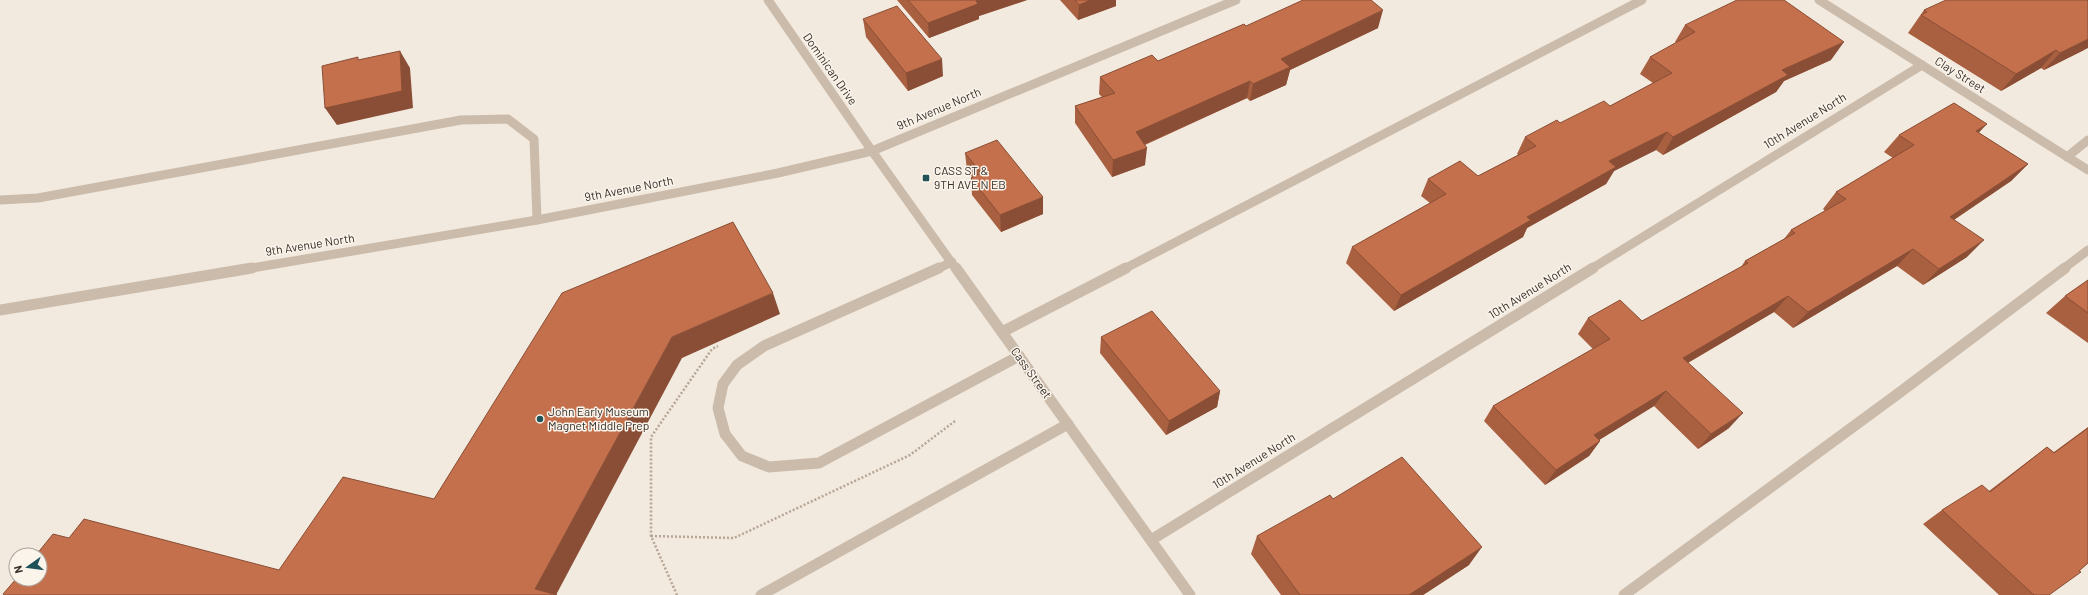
<svg xmlns="http://www.w3.org/2000/svg" width="2088" height="595" font-family="Barlow,sans-serif">
<rect width="100%" height="100%" fill="#f2eadf"/>
<g fill="none" stroke-linecap="round" stroke-linejoin="round">
<g stroke="#b7a595" stroke-width="2.5" stroke-dasharray="2 2" stroke-linecap="butt">
<polyline points="651,536 734,538 910,455 955,421"/>
<polyline points="677,595 651,536 651,437 712,349 718,346"/>
</g>
<g stroke="#cbbbab" stroke-width="9">
<polyline points="0,200 38,198 461,120 508,119 534,139 537,220"/>
<polyline points="937,269 952,262"/>
<polyline points="1124,269 1642,0"/>
<polyline points="2063,269 2088,250"/>
</g>
<g stroke="#cbbbab" stroke-width="11">
<polyline points="939,268 764,346 737,365 723,384 718,408 725,434 742,456 769,467 819,463 1019,356"/>
<polyline points="1002,332 1126,268"/>
<polyline points="761,595 1068,424"/>
<polyline points="1624,595 1899,393 2065,268"/>
</g>
<g stroke="#cbbbab" stroke-width="9">
<polyline points="2067,157 2088,140"/>
<polyline points="1591,269 1922,65"/>
</g>
<polyline stroke="#cbbbab" stroke-width="11" points="1151,540 1593,268"/>
<g stroke="#cbbbab" stroke-width="9">
<polyline points="768,0 872,151 956,269"/>
<polyline points="1819,0 2088,170"/>
<polyline points="246,269 537,220 778,173 872,151 1236,0"/>
</g>
<g stroke="#cbbbab" stroke-width="11">
<polyline points="956,268 1190,595"/>
<polyline points="0,310 252,268"/>
</g>
</g>
<g fill="#a96041">
<polygon points="897,0 1027,0 979,16 979,19 929,38"/>
<polygon points="1060,0 1116,0 1116,6 1078,20"/>
<polygon points="1924,10 2084,50 2044,70 2041,68 2001,91 1908,33"/>
<polygon points="863,19 943,76 908,91 866,37"/>
<polygon points="1685,25 1831,60 1784,81 1776,92 1663,155 1656,150 1614,171 1606,184 1527,228 1523,237 1394,311 1346,263 1352,247 1430,203 1421,196 1428,179 1478,176 1518,155 1517,154 1525,137 1560,123 1610,106 1653,83 1640,74 1650,57 1676,43 1675,42"/>
<polygon points="1246,26 1378,28 1290,70 1286,85 1250,101 1247,98 1145,145 1145,165 1112,177 1075,123 1075,106 1102,97 1099,94 1100,77 1158,61"/>
<polygon points="1979,133 2028,164 2011,181 1954,220 1967,257 1923,285 1897,266 1793,328 1774,312 1688,363 1729,428 1698,449 1654,406 1599,440 1600,441 1589,456 1545,485 1484,421 1493,406 1593,349 1578,334 1588,318 1642,321 1741,267 1745,261 1784,239 1791,230 1825,211 1823,209 1836,192 1893,158 1884,152 1899,135"/>
<polygon points="965,153 1043,214 1001,232 972,195 971,178 972,177 967,170"/>
<polygon points="2088,280 2088,343 2046,313 2065,296"/>
<polygon points="1101,337 1220,391 1217,407 1166,435 1100,353"/>
<polygon points="2088,427 2088,563 2049,595 1999,595 1923,524 1942,510 1989,491 2027,462 2047,447 2054,452"/>
<polygon points="1333,499 1469,565 1423,595 1281,595 1251,554 1257,536"/>
</g>
<g fill="#894e35">
<polygon points="978,0 1027,0 979,16 979,19 929,38 928,23"/>
<polygon points="1091,0 1116,0 1116,6 1078,20 1079,5"/>
<polygon points="1383,10 1378,28 1290,70 1286,85 1250,101 1253,84 1281,59"/>
<polygon points="2088,39 2088,48 2044,70 2060,53"/>
<polygon points="1844,42 1831,60 1784,81 1776,92 1663,155 1673,137 1782,70"/>
<polygon points="2056,50 2041,68 2001,91 2016,74"/>
<polygon points="400,51 410,68 413,108 337,125 325,108"/>
<polygon points="942,59 943,76 908,91 906,73"/>
<polygon points="1250,81 1247,98 1134,149 1136,132"/>
<polygon points="1987,124 1971,141 1976,131"/>
<polygon points="1667,132 1656,150 1614,171 1606,184 1527,228 1523,237 1394,311 1401,295 1527,217 1609,161"/>
<polygon points="1147,148 1145,165 1112,177 1113,160"/>
<polygon points="2028,164 2011,181 1934,233 1950,217"/>
<polygon points="1043,197 1043,214 1001,232 1000,215"/>
<polygon points="1984,240 1967,257 1923,285 1939,269"/>
<polygon points="1913,249 1897,266 1793,328 1808,312"/>
<polygon points="773,293 780,314 682,358 556,595 535,589 672,337"/>
<polygon points="1788,296 1774,312 1670,373 1683,358"/>
<polygon points="1220,391 1217,407 1166,435 1169,421"/>
<polygon points="1666,391 1654,406 1583,450 1594,435"/>
<polygon points="1743,413 1729,428 1698,449 1711,434"/>
<polygon points="1600,441 1589,456 1545,485 1556,470"/>
<polygon points="1482,547 1469,565 1423,595 1409,595"/>
</g>
<g fill="#c4704c" stroke="#894e35">
<polygon points="908,0 978,0 976,1 978,4 928,23"/>
<polygon points="1075,0 1091,0 1079,5"/>
<polygon points="1303,0 1371,0 1383,10 1281,59 1290,67 1253,84 1250,81 1136,132 1147,148 1113,160 1075,106 1115,93 1100,77 1152,55 1158,61 1244,24 1246,26"/>
<polygon points="1737,0 1784,0 1844,42 1782,70 1788,75 1673,137 1667,132 1609,161 1616,167 1527,217 1531,220 1401,295 1352,247 1446,194 1428,179 1460,161 1478,176 1536,146 1525,137 1557,120 1560,123 1604,101 1610,106 1672,73 1650,57 1695,32 1685,25"/>
<polygon points="1946,0 2088,0 2088,39 2060,53 2056,50 2016,74 1921,15 1927,12 1924,10"/>
<polygon points="897,6 942,59 906,73 863,19"/>
<polygon points="400,51 402,91 325,108 322,66 358,57 358,60"/>
<polygon points="1954,103 1987,124 1976,131 2028,164 1950,217 1984,240 1939,269 1913,249 1808,312 1788,296 1683,358 1743,413 1711,434 1666,391 1594,435 1600,441 1556,470 1493,406 1610,339 1588,318 1620,300 1642,321 1748,263 1745,261 1795,233 1791,230 1846,199 1836,192 1914,145 1899,135"/>
<polygon points="997,140 1043,197 1000,215 971,178 981,173 965,153"/>
<polygon points="733,222 773,293 672,337 535,589 557,595 6,595 3,594 16,579 40,579 40,555 36,555 53,534 69,538 84,519 279,570 343,477 434,499 562,293"/>
<polygon points="2088,280 2088,313 2065,296"/>
<polygon points="1152,311 1220,391 1169,421 1101,337"/>
<polygon points="2088,428 2088,563 2079,571 2081,572 2049,595 2034,595 1942,510 1982,485 1990,492 2047,447 2054,453"/>
<polygon points="1402,457 1482,547 1409,595 1300,595 1257,536 1330,495 1333,499"/>
</g>
<g fill="#205259" stroke="#faf4eb" stroke-width="1.5">
<rect x="922" y="174" width="8" height="8" rx="2"/>
<circle cx="540" cy="419" r="4"/>
</g>
<g text-anchor="middle" stroke-width="3" stroke-linejoin="round" paint-order="stroke">
<g font-size="12" fill="#382f2a" stroke="#faf4eb">
<text transform="translate(830 69) rotate(55)" y="4">Dominican Drive</text>
<text transform="translate(1960 75) rotate(32)" y="4">Clay Street</text>
<text transform="translate(939 109) rotate(-23)" y="4">9th Avenue North</text>
<text transform="translate(1805 121) rotate(-32)" y="4">10th Avenue North</text>
<text transform="translate(629 189) rotate(-11)" y="4">9th Avenue North</text>
<text transform="translate(310 245) rotate(-9)" y="4">9th Avenue North</text>
<text transform="translate(1530 291) rotate(-32)" y="4">10th Avenue North</text>
<text transform="translate(1031 373) rotate(54)" y="4">Cass Street</text>
<text transform="translate(1254 461) rotate(-32)" y="4">10th Avenue North</text>
</g>
<g font-size="12" fill="#382f2a" stroke="#faf4eb" text-anchor="start">
<text x="934" y="175">CASS ST &amp;<tspan x="934" dy="14">9TH AVE N EB</tspan></text>
<text x="548" y="416">John Early Museum<tspan x="548" dy="14">Magnet Middle Prep</tspan></text>
</g>
</g>
<g transform="translate(28 567) rotate(256)"><circle r="19" fill="#faf4eb" stroke="#aca59e"/>
<path d="M0-3L7 15L0 10L-7 15Z" fill="#205259"/>
<text y="-6" font-size="11" font-weight="bold" text-anchor="middle" fill="#382f2a">N</text>
</g>
</svg>
